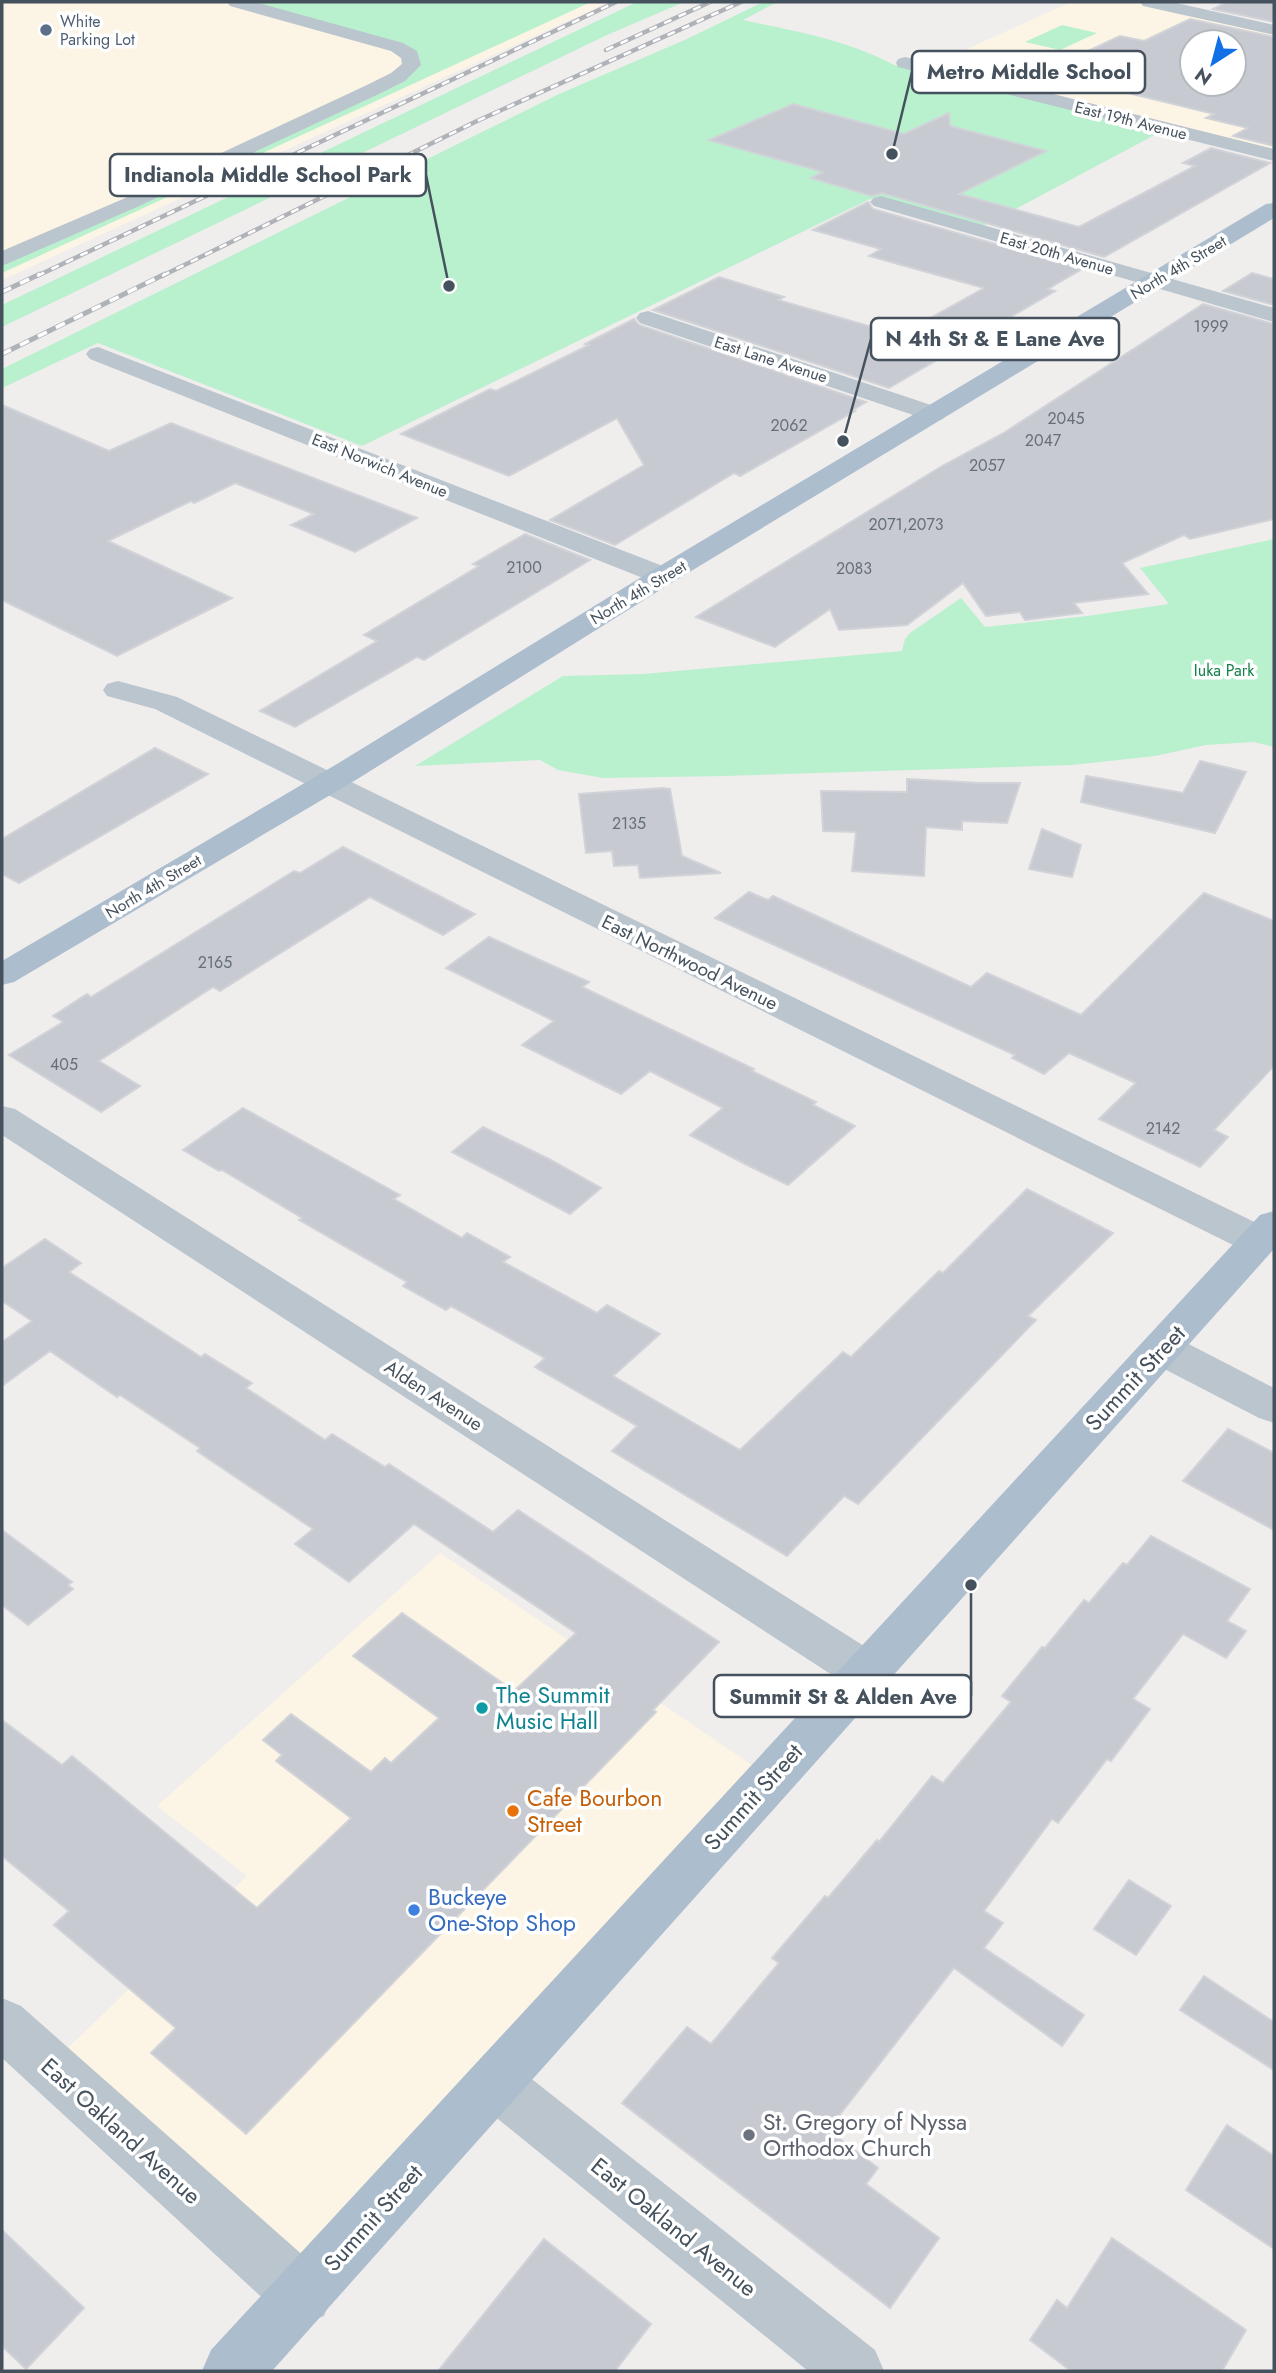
<svg xmlns="http://www.w3.org/2000/svg" width="1276" height="2373" font-family="Jost,sans-serif">
<rect width="100%" height="100%" fill="#f0eded"/>
<g fill="#fcf5e5" fill-rule="evenodd">
<polygon points="2,2 609,2 2,280"/>
<path d="M1071,2h67l136,30v124l-356,-85zM1192,42h42v42h-42z"/>
<polygon points="440,1553 771,1778 303,2295 49,2066 247,1876 157,1806"/>
</g>
<g fill="#b9f0ce">
<polygon points="236,2 591,2 2,273 2,259 130,203 412,65 397,47"/>
<polygon points="637,2 684,2 607,35 2,327 2,305"/>
<path d="M763,2h14l-34,18c51,11 105,20 151,45l272,64 -188,100 -108,-30 -508,247 -264,-103 -96,45v-19l557,-275 128,-55z"/>
<polygon points="1062,25 1097,33 1060,50 1025,42"/>
<polygon points="1274,539 1274,747 1254,742 1206,745 1155,756 1072,765 725,776 603,778 558,770 540,760 415,766 563,676 643,674 902,651 905,639 910,633 961,598 985,627 1087,616 1169,604 1140,568"/>
</g>
<g fill="#c7cad0" stroke="#d1d3d9" stroke-width="2" fill-rule="evenodd">
<polygon points="1227,2 1274,2 1274,22 1213,9"/>
<path d="M1190,19l84,18v109l-41,-10 15,-8 -42,-10 8,-4 -102,-25 14,-6 -70,-17 64,-30 24,5zM1192,42h42v42h-42z"/>
<polygon points="793,104 904,134 949,113 950,126 1046,151 959,194 1079,227 1195,166 1183,163 1211,148 1270,163 1104,257 882,193 872,196 811,178 823,172 709,140"/>
<polygon points="868,202 873,209 1082,269 1048,289 1055,291 889,388 653,310 719,277 784,297 778,300 900,335 984,288 869,256 881,249 813,230"/>
<polygon points="1252,273 1274,279 1274,305 1223,291"/>
<polygon points="1203,304 1274,324 1274,519 1190,539 1184,535 1122,563 1148,594 1074,603 1082,613 1025,620 1020,612 986,616 963,583 907,625 839,630 830,609 775,647 696,617 942,466 1002,434"/>
<polygon points="634,319 639,325 866,402 853,410 855,411 740,476 734,473 615,545 550,520 644,465 617,418 509,476 401,434 490,389 496,391 589,345 585,344"/>
<polygon points="2,405 109,451 171,423 417,518 355,552 291,525 314,514 235,483 194,503 191,501 108,541 232,598 117,656 2,600"/>
<polygon points="525,534 590,560 424,660 417,657 295,727 260,711 377,641 364,635 479,566 473,564"/>
<polygon points="155,748 208,774 19,883 2,874 2,839"/>
<polygon points="1200,761 1246,772 1215,833 1081,802 1086,776 1183,793"/>
<polygon points="907,779 980,783 1020,783 1007,823 962,821 962,830 926,827 924,876 852,871 856,832 823,831 821,791 907,792"/>
<polygon points="662,788 670,789 682,856 721,873 640,878 638,865 614,866 612,851 586,853 579,794"/>
<polygon points="1042,829 1081,845 1072,877 1029,869"/>
<polygon points="343,847 475,914 443,935 370,897 220,991 213,987 99,1061 140,1086 101,1112 9,1055 63,1022 53,1016 87,994 91,997 294,871 300,873"/>
<polygon points="749,892 768,900 773,896 971,987 987,973 1081,1015 1204,893 1274,921 1274,1066 1214,1130 1228,1137 1200,1167 1099,1119 1136,1083 1069,1053 1044,1074 1012,1058 1015,1055 715,918"/>
<polygon points="489,937 589,982 582,987 754,1069 752,1071 816,1102 813,1105 855,1126 788,1185 745,1164 690,1135 723,1108 650,1071 621,1094 522,1045 554,1021 446,968"/>
<polygon points="243,1108 400,1195 394,1199 462,1238 467,1233 510,1257 503,1262 597,1313 607,1305 660,1334 613,1376 740,1450 843,1352 851,1357 939,1271 943,1273 1027,1189 1113,1233 1028,1316 1036,1320 858,1504 844,1496 787,1556 612,1451 637,1426 535,1367 545,1358 451,1306 446,1310 403,1286 407,1282 299,1220 302,1218 222,1170 219,1171 183,1150"/>
<polygon points="483,1127 547,1158 601,1188 570,1214 452,1152"/>
<polygon points="45,1239 81,1263 69,1272 201,1357 205,1354 252,1383 246,1388 325,1440 332,1434 385,1467 389,1464 493,1532 518,1510 719,1642 653,1710 656,1712 246,2134 151,2053 176,2028 54,1925 69,1911 2,1856 2,1720 62,1765 72,1756 257,1908 351,1818 276,1761 282,1755 263,1740 291,1714 371,1772 385,1758 391,1763 439,1718 353,1656 402,1613 514,1691 576,1633 414,1524 349,1582 295,1544 313,1529 197,1451 200,1448 120,1395 117,1397 50,1351 2,1386 2,1342 32,1321 2,1301 2,1268"/>
<polygon points="1228,1429 1274,1453 1274,1530 1183,1481"/>
<polygon points="2,1530 72,1582 68,1585 73,1589 28,1625 2,1605"/>
<polygon points="1151,1536 1250,1589 1227,1621 1246,1631 1226,1658 1183,1634 1133,1699 1150,1709 1111,1761 1107,1759 1058,1823 1052,1819 984,1911 1003,1923 984,1948 1084,2015 1062,2046 954,1968 828,2130 878,2168 866,2184 939,2238 890,2308 622,2103 687,2027 711,2044 779,1963 772,1958 825,1896 828,1898 877,1840 879,1842 932,1776 943,1783 1011,1702 1002,1696 1042,1647 1045,1648 1084,1600 1089,1603 1123,1563 1127,1565"/>
<polygon points="1129,1880 1171,1906 1136,1955 1094,1929"/>
<polygon points="1204,1976 1274,2022 1274,2070 1180,2010"/>
<polygon points="1227,2125 1274,2156 1274,2249 1186,2190"/>
<polygon points="2,2230 84,2308 26,2369 2,2346"/>
<polygon points="1112,2238 1246,2330 1222,2371 1071,2371 1030,2340 1057,2300 1067,2308"/>
<polygon points="544,2239 651,2324 615,2371 438,2371"/>
</g>
<g fill="none" stroke-linecap="round" stroke-linejoin="round">
<g fill="#bbc5cd" fill-rule="evenodd">
<polygon points="227,2 255,2 403,43 417,51 421,65 405,81 381,93 137,207 2,266 2,251 123,199 367,85 391,73 402,64 401,58 391,51 230,6"/>
<polygon points="1140,2 1172,2 1274,25 1274,35 1143,6"/>
<polygon points="905,57 1274,149 1274,161 898,67 896,63 898,59"/>
<polygon points="881,196 1274,308 1274,322 874,206 870,202 874,198"/>
<polygon points="648,311 943,409 946,414 943,419 934,421 925,419 640,323 636,318 640,313"/>
<polygon points="98,347 673,570 677,576 673,582 663,584 653,582 90,359 86,354 90,349"/>
<polygon points="118,681 177,697 1273,1231 1274,1248 1259,1255 1245,1251 155,709 107,696 103,690 107,684"/>
<polygon points="2,1106 15,1109 883,1658 890,1672 883,1686 866,1691 849,1686 2,1135"/>
<polygon points="1162,1334 1177,1338 1274,1388 1274,1423 1259,1418 1147,1360 1141,1349 1147,1338"/>
<polygon points="2,1998 21,2006 324,2274 332,2295 324,2316 303,2324 282,2316 2,2058"/>
<polygon points="495,2057 514,2065 875,2350 884,2371 808,2371 476,2101 468,2083 476,2065"/>
</g>
<g fill="#acbdce" fill-rule="evenodd">
<polygon points="1274,203 1274,218 673,582 359,778 14,982 2,985 2,961 337,764 653,570 1266,204"/>
<polygon points="1274,1211 1274,1249 272,2371 202,2371 211,2350 1260,1215"/>
</g>
<defs>
<g id="rail-far1">
<polyline points="606,50 710,2"/>
<polyline points="37,276 616,2"/>
<polyline points="162,276 477,121 741,2"/>
</g>
<g id="rail">
<polyline points="2,292 40,274"/>
<polyline points="2,354 165,274"/>
</g>
</defs>
<use href="#rail-far1" stroke="#afb3b8" stroke-width="4.5"/>
<use href="#rail" stroke="#afb3b8" stroke-width="5"/>
<use href="#rail-far1" stroke="#fff" stroke-width="2.5" stroke-dasharray="8" stroke-linecap="butt"/>
<use href="#rail" stroke="#fff" stroke-width="3.5" stroke-dasharray="10" stroke-linecap="butt"/>
</g>
<circle fill="#5c6f8a" stroke="#fff" stroke-width="2.5" cx="46" cy="30" r="7"/>
<circle fill="#0f9aa8" stroke="#fff" stroke-width="2.5" cx="482" cy="1708" r="7"/>
<circle fill="#e8710a" stroke="#fff" stroke-width="2.5" cx="513" cy="1811" r="7"/>
<circle fill="#3f7fe0" stroke="#fff" stroke-width="2.5" cx="414" cy="1910" r="7"/>
<circle fill="#6b7280" stroke="#fff" stroke-width="2.5" cx="749" cy="2135" r="7"/>
<g text-anchor="middle" stroke-width="7" stroke-linejoin="round" paint-order="stroke">
<g font-size="16" fill="#4e5e75" stroke="#fff" text-anchor="start">
<text x="60" y="27">White<tspan x="60" dy="18">Parking Lot</tspan></text>
</g>
<g font-size="16" fill="#45515c" stroke="#fff">
<text transform="translate(1131 120) rotate(14)" y="6">East 19th Avenue</text>
<text transform="translate(1057 253) rotate(16)" y="6">East 20th Avenue</text>
<text transform="translate(1178 267) rotate(-31)" y="6">North 4th Street</text>
<text transform="translate(771 359) rotate(18)" y="6">East Lane Avenue</text>
<text transform="translate(380 465) rotate(22)" y="6">East Norwich Avenue</text>
<text transform="translate(638 592) rotate(-31)" y="6">North 4th Street</text>
<text transform="translate(153 886) rotate(-31)" y="6">North 4th Street</text>
</g>
<g font-size="16" fill="#666f79">
<text x="1211" y="332">1999</text>
<text x="1066" y="424">2045</text>
<text x="789" y="431">2062</text>
<text x="1043" y="446">2047</text>
<text x="987" y="471">2057</text>
<text x="906" y="530">2071,2073</text>
<text x="524" y="573">2100</text>
<text x="854" y="574">2083</text>
<text x="629" y="829">2135</text>
<text x="215" y="968">2165</text>
<text x="64" y="1070">405</text>
<text x="1163" y="1134">2142</text>
</g>
<g font-size="16" fill="#138048" stroke="#fff">
<text x="1224" y="676">Iuka Park</text>
</g>
<g font-size="19" fill="#45515c" stroke="#fff">
<text transform="translate(690 962) rotate(26)" y="7">East Northwood Avenue</text>
<text transform="translate(434 1395) rotate(33)" y="7">Alden Avenue</text>
</g>
<g font-size="23" fill="#45515c" stroke="#fff">
<text transform="translate(1135 1378) rotate(-47)" y="8">Summit Street</text>
<text transform="translate(753 1797) rotate(-48)" y="8">Summit Street</text>
<text transform="translate(121 2131) rotate(42)" y="8">East Oakland Avenue</text>
<text transform="translate(373 2218) rotate(-48)" y="8">Summit Street</text>
<text transform="translate(674 2227) rotate(39)" y="8">East Oakland Avenue</text>
</g>
<g font-size="23" fill="#0d838f" stroke="#fff" text-anchor="start">
<text x="496" y="1703">The Summit<tspan x="496" dy="26">Music Hall</tspan></text>
</g>
<g font-size="23" fill="#c56008" stroke="#fff" text-anchor="start">
<text x="527" y="1806">Cafe Bourbon<tspan x="527" dy="26">Street</tspan></text>
</g>
<g font-size="23" fill="#366cbe" stroke="#fff" text-anchor="start">
<text x="428" y="1905">Buckeye<tspan x="428" dy="26">One-Stop Shop</tspan></text>
</g>
<g font-size="23" fill="#5b616d" stroke="#fff" text-anchor="start">
<text x="763" y="2130">St. Gregory of Nyssa<tspan x="763" dy="26">Orthodox Church</tspan></text>
</g>
</g>
<path fill="none" stroke="#45515c" stroke-width="2.5" d="M892 154L912 72M449 286L426 175M843 441L871 339M971 1585L971 1696"/>
<g fill="#45515c" stroke="#fff" stroke-width="2.5">
<circle cx="892" cy="154" r="7"/>
<circle cx="449" cy="286" r="7"/>
<circle cx="843" cy="441" r="7"/>
<circle cx="971" cy="1585" r="7"/>
</g>
<g fill="#fff" stroke="#45515c" stroke-width="2.5">
<rect x="912" y="51" width="233" height="42" rx="7"/>
<rect x="110" y="154" width="316" height="42" rx="7"/>
<rect x="871" y="318" width="248" height="42" rx="7"/>
<rect x="714" y="1675" width="257" height="42" rx="7"/>
</g>
<g font-size="21" text-anchor="middle" font-weight="bold" fill="#45515c">
<text x="1029" y="79">Metro Middle School</text>
<text x="268" y="182">Indianola Middle School Park</text>
<text x="995" y="346">N 4th St &amp; E Lane Ave</text>
<text x="843" y="1704">Summit St &amp; Alden Ave</text>
</g>
<rect width="1276" height="2373" fill="none" stroke="#45515c" stroke-width="7"/>
<g transform="translate(1213 63) rotate(216)"><circle r="33" fill="#ffffff" stroke="#b5b9be" stroke-width="2"/>
<path d="M0-5L12 26L0 18L-12 26Z" fill="#1270e6"/>
<text y="-10" font-size="19" font-weight="bold" text-anchor="middle" fill="#45515c">N</text>
</g>
</svg>
